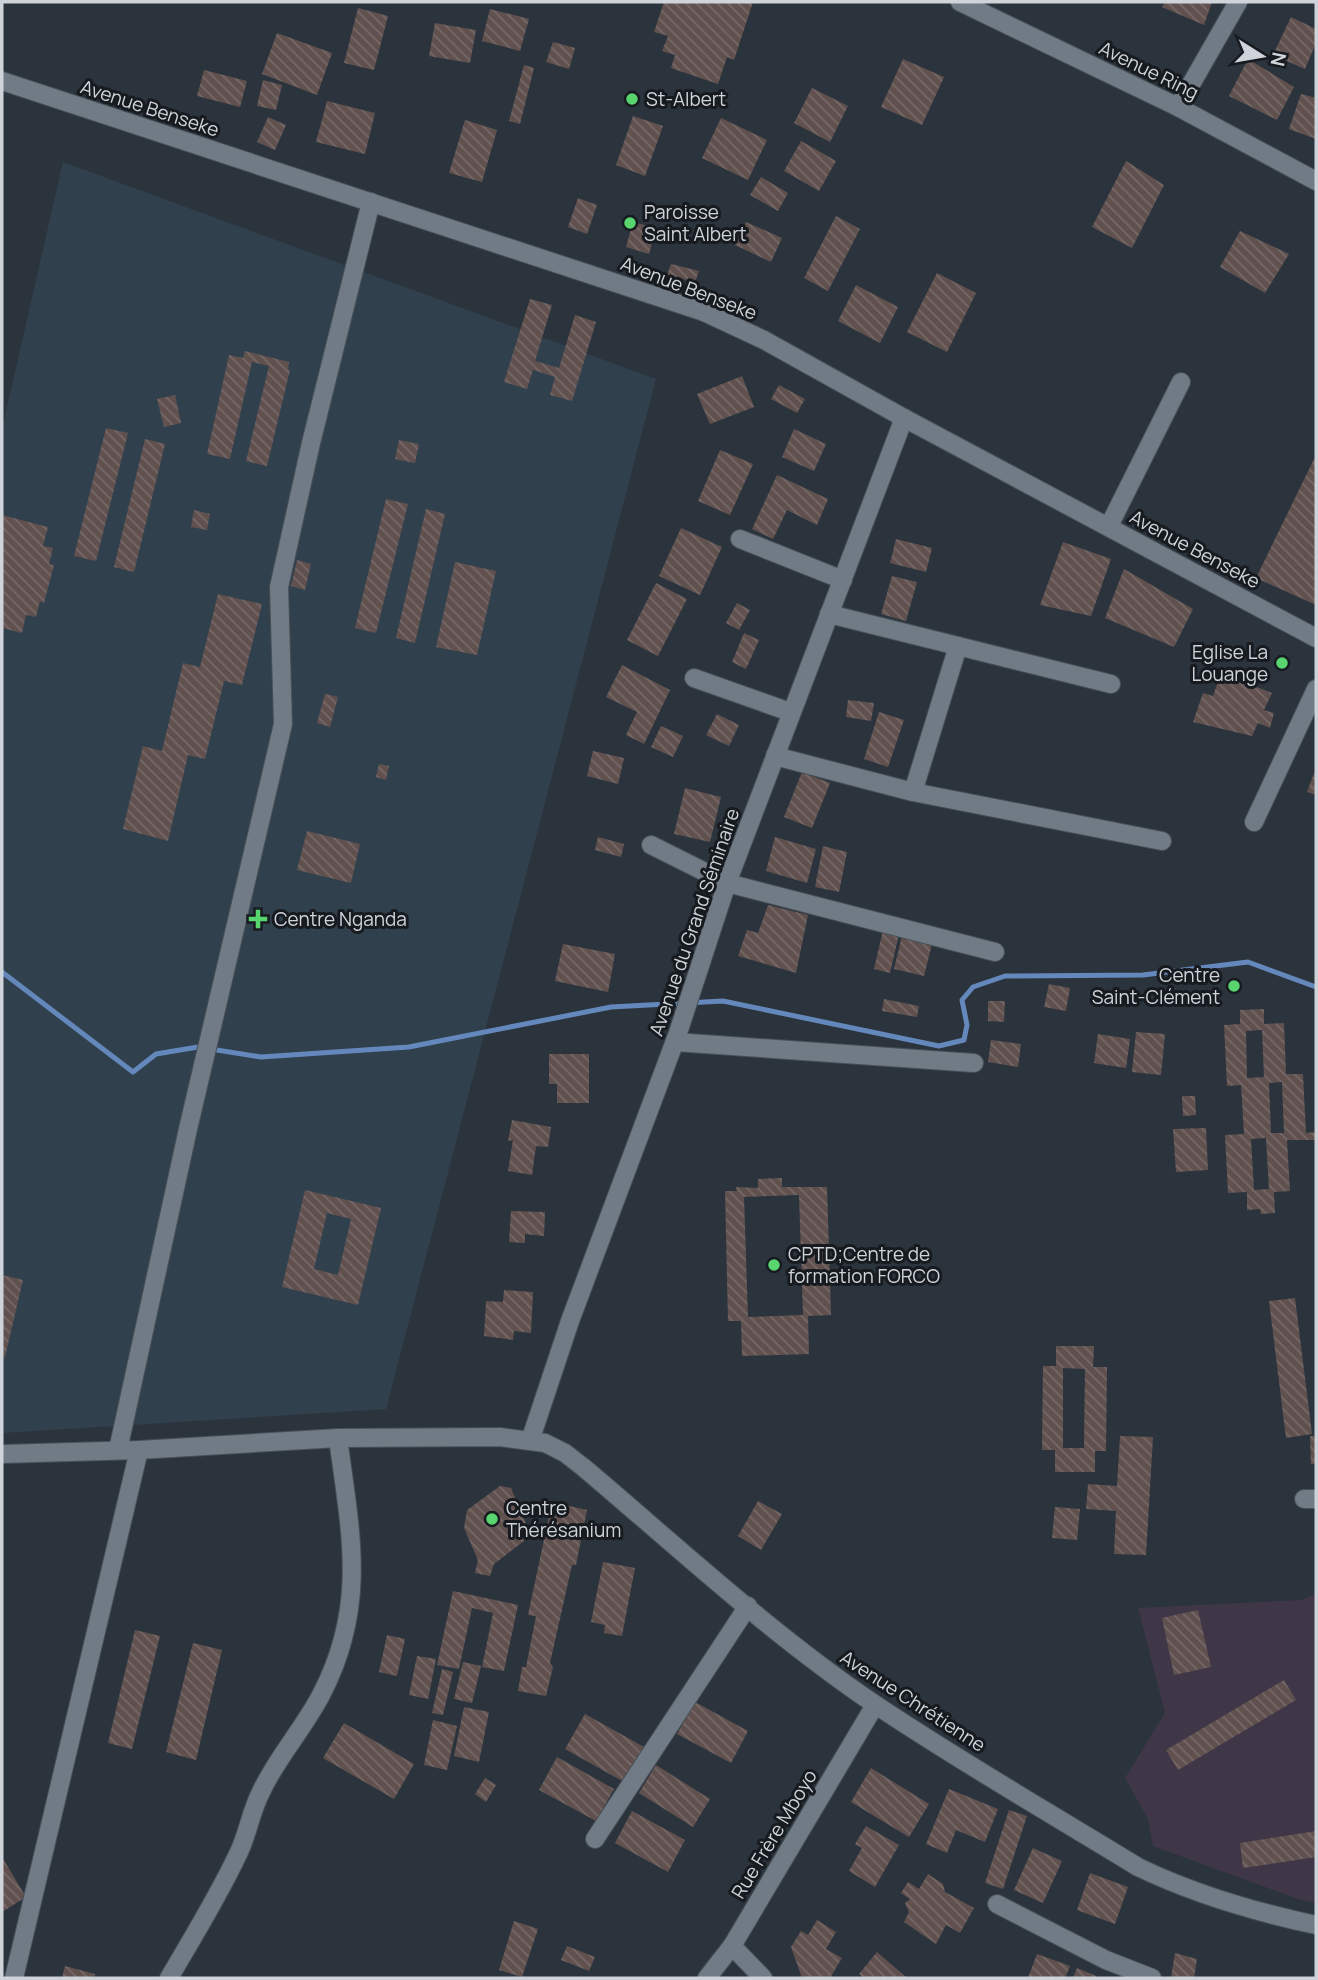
<svg xmlns="http://www.w3.org/2000/svg" width="1318" height="1980" font-family="Manrope,sans-serif">
<defs>
<pattern id="building-back-hatch" width="6" height="6" patternUnits="userSpaceOnUse" patternTransform="scale(1.75)"><rect width="6" height="6" fill="#60514f"/><path d="M-1 5l2 2M0 0l6 6M5-1l2 2" fill="none" stroke="#766968"/></pattern>
</defs>
<rect width="100%" height="100%" fill="#2b343d"/>
<polygon fill="#3f3747" points="1316,1594 1316,1903 1298,1899 1153,1846 1148,1819 1125,1778 1165,1713 1138,1608 1301,1600"/>
<polygon fill="#31404d" points="63,162 656,379 386,1409 2,1433 2,429"/>
<g fill="none" stroke-linecap="round" stroke-linejoin="round">
<polyline stroke="#6488bb" stroke-width="5" points="2,972 133,1072 156,1054 198,1047 261,1057 409,1047 611,1007 723,1001 939,1046 964,1040 967,1025 962,1000 973,987 1005,976 1143,975 1248,962 1316,987"/>
</g>
<g fill="url(#building-back-hatch)" fill-rule="evenodd">
<polygon points="664,2 753,2 734,60 727,57 718,84 671,68 675,55 662,51 668,36 654,32"/>
<polygon points="1165,2 1212,2 1204,25 1162,7"/>
<polygon points="358,8 388,16 374,70 344,63"/>
<polygon points="490,9 529,19 520,51 482,41"/>
<polygon points="1291,17 1316,29 1316,43 1305,69 1273,55"/>
<polygon points="435,23 476,30 470,63 429,56"/>
<polygon points="277,33 332,53 317,95 262,74"/>
<polygon points="553,42 575,48 569,69 546,62"/>
<polygon points="903,59 944,77 922,125 881,107"/>
<polygon points="1248,59 1294,87 1277,120 1229,96"/>
<polygon points="524,65 534,68 520,124 509,121"/>
<polygon points="204,70 247,81 240,107 197,96"/>
<polygon points="263,80 282,85 276,110 257,106"/>
<polygon points="812,88 848,106 830,142 794,123"/>
<polygon points="1301,94 1316,98 1316,139 1289,129"/>
<polygon points="327,101 375,113 365,154 316,142"/>
<polygon points="633,116 663,126 645,176 616,165"/>
<polygon points="268,117 286,125 275,150 257,142"/>
<polygon points="721,118 767,140 748,180 702,158"/>
<polygon points="465,120 497,130 482,182 449,173"/>
<polygon points="801,141 836,161 819,191 784,171"/>
<polygon points="1126,161 1164,185 1132,248 1092,227"/>
<polygon points="761,177 788,193 778,211 750,195"/>
<polygon points="578,198 597,205 587,234 568,227"/>
<polygon points="836,216 860,229 828,291 804,278"/>
<polygon points="633,222 656,228 649,254 626,247"/>
<polygon points="746,222 782,238 771,262 735,245"/>
<polygon points="1240,231 1289,254 1265,293 1220,267"/>
<polygon points="671,264 699,271 695,282 667,275"/>
<polygon points="937,273 976,293 947,352 907,332"/>
<polygon points="856,285 898,307 880,343 838,321"/>
<polygon points="530,299 552,305 535,361 559,368 575,315 596,322 572,401 550,395 555,377 533,370 527,389 504,382"/>
<polygon points="245,351 289,362 288,369 290,370 267,466 246,461 269,366 252,362 230,459 207,454 229,355 243,358"/>
<polygon points="742,376 754,407 710,424 697,394"/>
<polygon points="779,385 805,399 797,413 771,399"/>
<polygon points="175,395 181,423 164,427 157,399"/>
<polygon points="106,428 128,433 96,561 74,556"/>
<polygon points="794,429 826,444 814,471 782,457"/>
<polygon points="145,439 165,444 134,572 114,567"/>
<polygon points="399,440 419,444 415,463 395,459"/>
<polygon points="720,450 753,464 730,515 698,501"/>
<polygon points="1316,455 1316,605 1256,578"/>
<polygon points="777,475 828,499 817,525 787,510 773,539 752,529"/>
<polygon points="386,499 408,504 376,633 355,628"/>
<polygon points="426,509 445,514 415,643 396,638"/>
<polygon points="194,510 210,514 207,530 191,527"/>
<polygon points="2,515 48,527 43,546 53,548 49,564 54,565 44,603 40,601 36,617 26,615 22,633 2,628"/>
<polygon points="681,528 722,547 700,595 659,576"/>
<polygon points="896,539 932,548 926,572 890,563"/>
<polygon points="1063,542 1111,559 1091,616 1040,605"/>
<polygon points="297,560 311,564 305,590 291,586"/>
<polygon points="455,562 496,571 477,655 436,647"/>
<polygon points="1124,569 1193,609 1174,647 1105,618"/>
<polygon points="892,576 917,582 906,621 881,614"/>
<polygon points="656,583 687,599 658,656 627,640"/>
<polygon points="218,594 262,604 242,685 224,681 205,759 188,755 168,841 123,829 143,746 162,751 183,663 200,667"/>
<polygon points="737,603 750,610 739,630 726,623"/>
<polygon points="744,633 759,640 746,669 732,662"/>
<polygon points="622,665 670,690 644,744 626,735 637,712 606,697"/>
<polygon points="1221,673 1272,693 1264,710 1274,713 1270,728 1258,723 1252,736 1193,722 1203,693 1213,696"/>
<polygon points="325,694 338,697 330,727 317,723"/>
<polygon points="848,700 874,703 871,721 846,717"/>
<polygon points="879,712 904,720 888,767 864,759"/>
<polygon points="717,714 739,725 729,746 706,735"/>
<polygon points="661,726 683,736 673,757 651,747"/>
<polygon points="593,751 624,758 618,784 587,776"/>
<polygon points="379,764 389,766 386,780 376,777"/>
<polygon points="1316,768 1316,795 1307,792"/>
<polygon points="802,772 830,783 812,828 784,817"/>
<polygon points="685,788 721,797 710,842 674,834"/>
<polygon points="307,831 360,844 351,883 297,870"/>
<polygon points="598,837 624,844 621,857 595,850"/>
<polygon points="775,837 816,849 807,883 766,871"/>
<polygon points="823,846 847,852 839,892 815,887"/>
<polygon points="768,905 808,915 796,973 738,956 747,930 758,933"/>
<polygon points="883,930 899,934 890,973 874,969"/>
<polygon points="902,936 932,944 924,976 894,969"/>
<polygon points="563,944 615,954 608,992 555,981"/>
<polygon points="1049,984 1070,988 1066,1011 1044,1007"/>
<polygon points="884,999 919,1006 917,1017 882,1011"/>
<polygon points="988,1001 1005,1001 1004,1022 988,1021"/>
<path d="M1264,1009v15l20,-1 2,51h17l3,59 10,-1v8h-29l3,51 -16,1 1,21 -14,1 -1,-5 -13,1v-18l-19,1 -3,-58 19,-1 -3,-49 -14,1 -3,-61 16,-1v-14zM1262,1030l2,47 -17,1 -1,-47zM1282,1082l2,51h-13l-2,-50zM1266,1138l3,51 -15,1 -3,-51z"/>
<polygon points="1136,1032 1165,1034 1161,1075 1132,1072"/>
<polygon points="1098,1034 1130,1039 1126,1068 1094,1063"/>
<polygon points="991,1040 1021,1044 1018,1067 988,1062"/>
<polygon points="549,1054 589,1054 589,1103 557,1103 557,1084 549,1084"/>
<polygon points="1182,1096 1195,1096 1196,1115 1183,1116"/>
<polygon points="512,1120 551,1127 548,1147 536,1146 532,1175 508,1171 513,1140 508,1141"/>
<polygon points="1206,1128 1208,1170 1176,1172 1173,1129"/>
<path d="M782,1178v9h45l4,128 -23,1 1,38 -67,2 -1,-35h-13l-3,-130h12l-1,-4 22,1v-9zM799,1195l4,120 -55,2 -4,-120z"/>
<path d="M305,1190l76,18 -23,97 -76,-18zM327,1213l24,6 -13,56 -24,-6z"/>
<polygon points="511,1211 545,1212 544,1236 525,1234 525,1243 509,1242"/>
<polygon points="2,1275 23,1280 5,1357 2,1356"/>
<polygon points="504,1290 533,1292 531,1333 514,1331 513,1340 484,1336 486,1301 503,1302"/>
<polygon points="1295,1298 1312,1434 1286,1438 1269,1301"/>
<path d="M1056,1346h38l-1,21h14l-1,84h-11v21h-40v-22h-13l1,-84h13zM1063,1368l22,1 -1,79h-21z"/>
<polygon points="1120,1436 1153,1437 1146,1555 1114,1554 1116,1511 1086,1509 1088,1484 1117,1486"/>
<polygon points="1310,1436 1316,1436 1316,1464 1311,1464"/>
<polygon points="500,1486 511,1488 527,1526 524,1541 494,1564 490,1576 475,1573 478,1560 464,1528 467,1510"/>
<polygon points="758,1501 782,1514 761,1550 738,1536"/>
<polygon points="552,1502 587,1510 576,1565 572,1565 550,1663 553,1667 546,1696 518,1691 522,1667 526,1667 536,1616 528,1615"/>
<polygon points="1055,1507 1080,1509 1077,1540 1052,1538"/>
<polygon points="603,1562 635,1568 622,1636 604,1633 605,1625 591,1622"/>
<polygon points="453,1591 518,1605 504,1671 482,1667 493,1613 472,1608 459,1669 437,1665"/>
<polygon points="1198,1610 1211,1667 1174,1675 1162,1618"/>
<polygon points="135,1630 160,1636 132,1749 108,1743"/>
<polygon points="387,1635 405,1639 397,1676 379,1672"/>
<polygon points="193,1643 222,1650 196,1760 166,1752"/>
<polygon points="417,1656 436,1659 428,1699 409,1695"/>
<polygon points="463,1662 481,1666 472,1703 454,1699"/>
<polygon points="442,1669 453,1672 443,1715 432,1713"/>
<polygon points="1284,1680 1296,1700 1178,1770 1166,1750"/>
<polygon points="695,1702 748,1731 731,1763 677,1734"/>
<polygon points="464,1707 489,1712 479,1762 454,1756"/>
<polygon points="585,1714 644,1747 624,1782 565,1749"/>
<polygon points="433,1720 457,1726 447,1770 424,1765"/>
<polygon points="344,1723 414,1764 394,1799 323,1758"/>
<polygon points="557,1757 614,1789 596,1821 539,1790"/>
<polygon points="656,1765 710,1799 693,1827 639,1793"/>
<polygon points="871,1768 929,1804 909,1837 851,1802"/>
<polygon points="485,1778 496,1785 486,1802 475,1794"/>
<polygon points="949,1789 998,1809 985,1842 956,1830 947,1853 926,1844"/>
<polygon points="1009,1810 1027,1816 1003,1889 985,1883"/>
<polygon points="632,1811 685,1840 668,1872 615,1843"/>
<polygon points="866,1826 899,1845 875,1887 849,1871 862,1848 855,1844"/>
<polygon points="1316,1831 1316,1857 1243,1868 1240,1843"/>
<polygon points="1033,1848 1062,1861 1043,1903 1014,1890"/>
<polygon points="2,1857 26,1897 2,1912"/>
<polygon points="1090,1873 1128,1887 1115,1924 1077,1910"/>
<polygon points="928,1874 943,1884 945,1892 974,1908 960,1933 946,1925 936,1944 904,1922 909,1912 905,1903 910,1899 901,1893 908,1882 919,1889"/>
<polygon points="817,1920 836,1932 826,1949 842,1958 830,1978 802,1978 791,1947 801,1931 808,1935"/>
<polygon points="514,1921 538,1929 522,1977 499,1970"/>
<polygon points="567,1946 595,1957 589,1971 561,1960"/>
<polygon points="877,1952 907,1978 864,1978 859,1974"/>
<polygon points="1175,1953 1197,1959 1194,1978 1171,1977"/>
<polygon points="1037,1954 1070,1966 1065,1978 1028,1978"/>
<polygon points="65,1966 95,1974 94,1978 62,1978"/>
<polygon points="1077,1968 1096,1976 1096,1978 1073,1978"/>
</g>
<g fill="none" stroke-linecap="round" stroke-linejoin="round">
<defs>
<g id="minor">
<polyline points="960,2 1178,107 1316,181"/>
<polyline points="2,81 704,312 764,340 904,418 1316,638"/>
<polyline points="1178,107 1238,2"/>
<polyline points="1109,526 1181,382"/>
<polyline points="740,539 843,580"/>
<polyline points="829,614 1111,684"/>
<polyline points="694,678 790,712"/>
<polyline points="775,756 913,792 1162,841"/>
<polyline points="913,792 958,646"/>
<polyline points="1254,822 1316,689"/>
<polyline points="651,845 727,883 995,952"/>
<polyline points="675,1042 974,1063"/>
<polyline points="530,1441 570,1321 678,1033 727,883 904,418"/>
<polyline points="118,1450 188,1129 283,724 279,587 311,443 371,202"/>
<path d="M2,1454l137,-4 199,-12 162,-1 45,6 20,10 18,14c96,81 189,168 293,238 85,57 174,108 262,162 56,27 117,45 178,58"/>
<polyline points="1304,1499 1316,1499"/>
<polyline points="595,1839 748,1606"/>
<polyline points="997,1904 1106,1960 1152,1978"/>
<polyline points="14,1978 139,1450"/>
<path d="M169,1978c24,-41 50,-83 70,-126 9,-19 12,-41 22,-60 16,-35 44,-65 61,-99 46,-89 28,-163 16,-255"/>
<polyline points="707,1978 732,1946"/>
<polyline points="763,1978 732,1946 875,1705"/>
</g>
</defs>
<use href="#minor" stroke="#475057" stroke-width="20"/>
<use href="#minor" stroke="#717b86" stroke-width="18"/>
</g>
<g fill="#59d56f" stroke="#171b20" stroke-width="2.5">
<circle cx="632" cy="99" r="7"/>
<circle cx="630" cy="223" r="7"/>
<circle cx="1282" cy="663" r="7"/>
<path d="M254.5 908.5h7v7h7v7h-7v7h-7v-7h-7v-7h7z"/>
<circle cx="1234" cy="986" r="7"/>
<circle cx="774" cy="1265" r="7"/>
<circle cx="492" cy="1519" r="7"/>
</g>
<g text-anchor="middle" stroke-width="6" stroke-linejoin="round" paint-order="stroke">
<g font-size="19" fill="#ced4da" stroke="#171b20">
<text transform="translate(1149 70) rotate(26)" y="7">Avenue Ring</text>
<text transform="translate(150 108) rotate(18)" y="7">Avenue Benseke</text>
<text transform="translate(689 288) rotate(21)" y="7">Avenue Benseke</text>
<text transform="translate(1195 549) rotate(28)" y="7">Avenue Benseke</text>
<text transform="translate(694 922) rotate(-71)" y="7">Avenue du Grand Séminaire</text>
<text transform="translate(913 1701) rotate(33)" y="7">Avenue Chrétienne</text>
<text transform="translate(774 1834) rotate(-59)" y="7">Rue Frère Mboyo</text>
</g>
<g font-size="19" fill="#ced4da" stroke="#171b20" text-anchor="start">
<text x="646" y="106">St-Albert</text>
<text x="644" y="219">Paroisse<tspan x="644" dy="22">Saint Albert</tspan></text>
<text x="1268" y="659" text-anchor="end">Eglise La<tspan x="1268" dy="22">Louange</tspan></text>
<text x="274" y="926">Centre Nganda</text>
<text x="1220" y="982" text-anchor="end">Centre<tspan x="1220" dy="22">Saint-Clément</tspan></text>
<text x="788" y="1261">CPTD;Centre de<tspan x="788" dy="22">formation FORCO</tspan></text>
<text x="506" y="1515">Centre<tspan x="506" dy="22">Thérésanium</tspan></text>
</g>
</g>
<rect width="1318" height="1980" fill="none" stroke="#ced4da" stroke-width="7"/>
<g transform="translate(1262 56) rotate(101)" stroke="#171b20" stroke-width="5" paint-order="stroke">
<path d="M0-5L12 26L0 18L-12 26Z" fill="#ced4da"/>
<text y="-10" font-size="19" font-weight="bold" text-anchor="middle" fill="#ced4da">N</text>
</g>
</svg>
